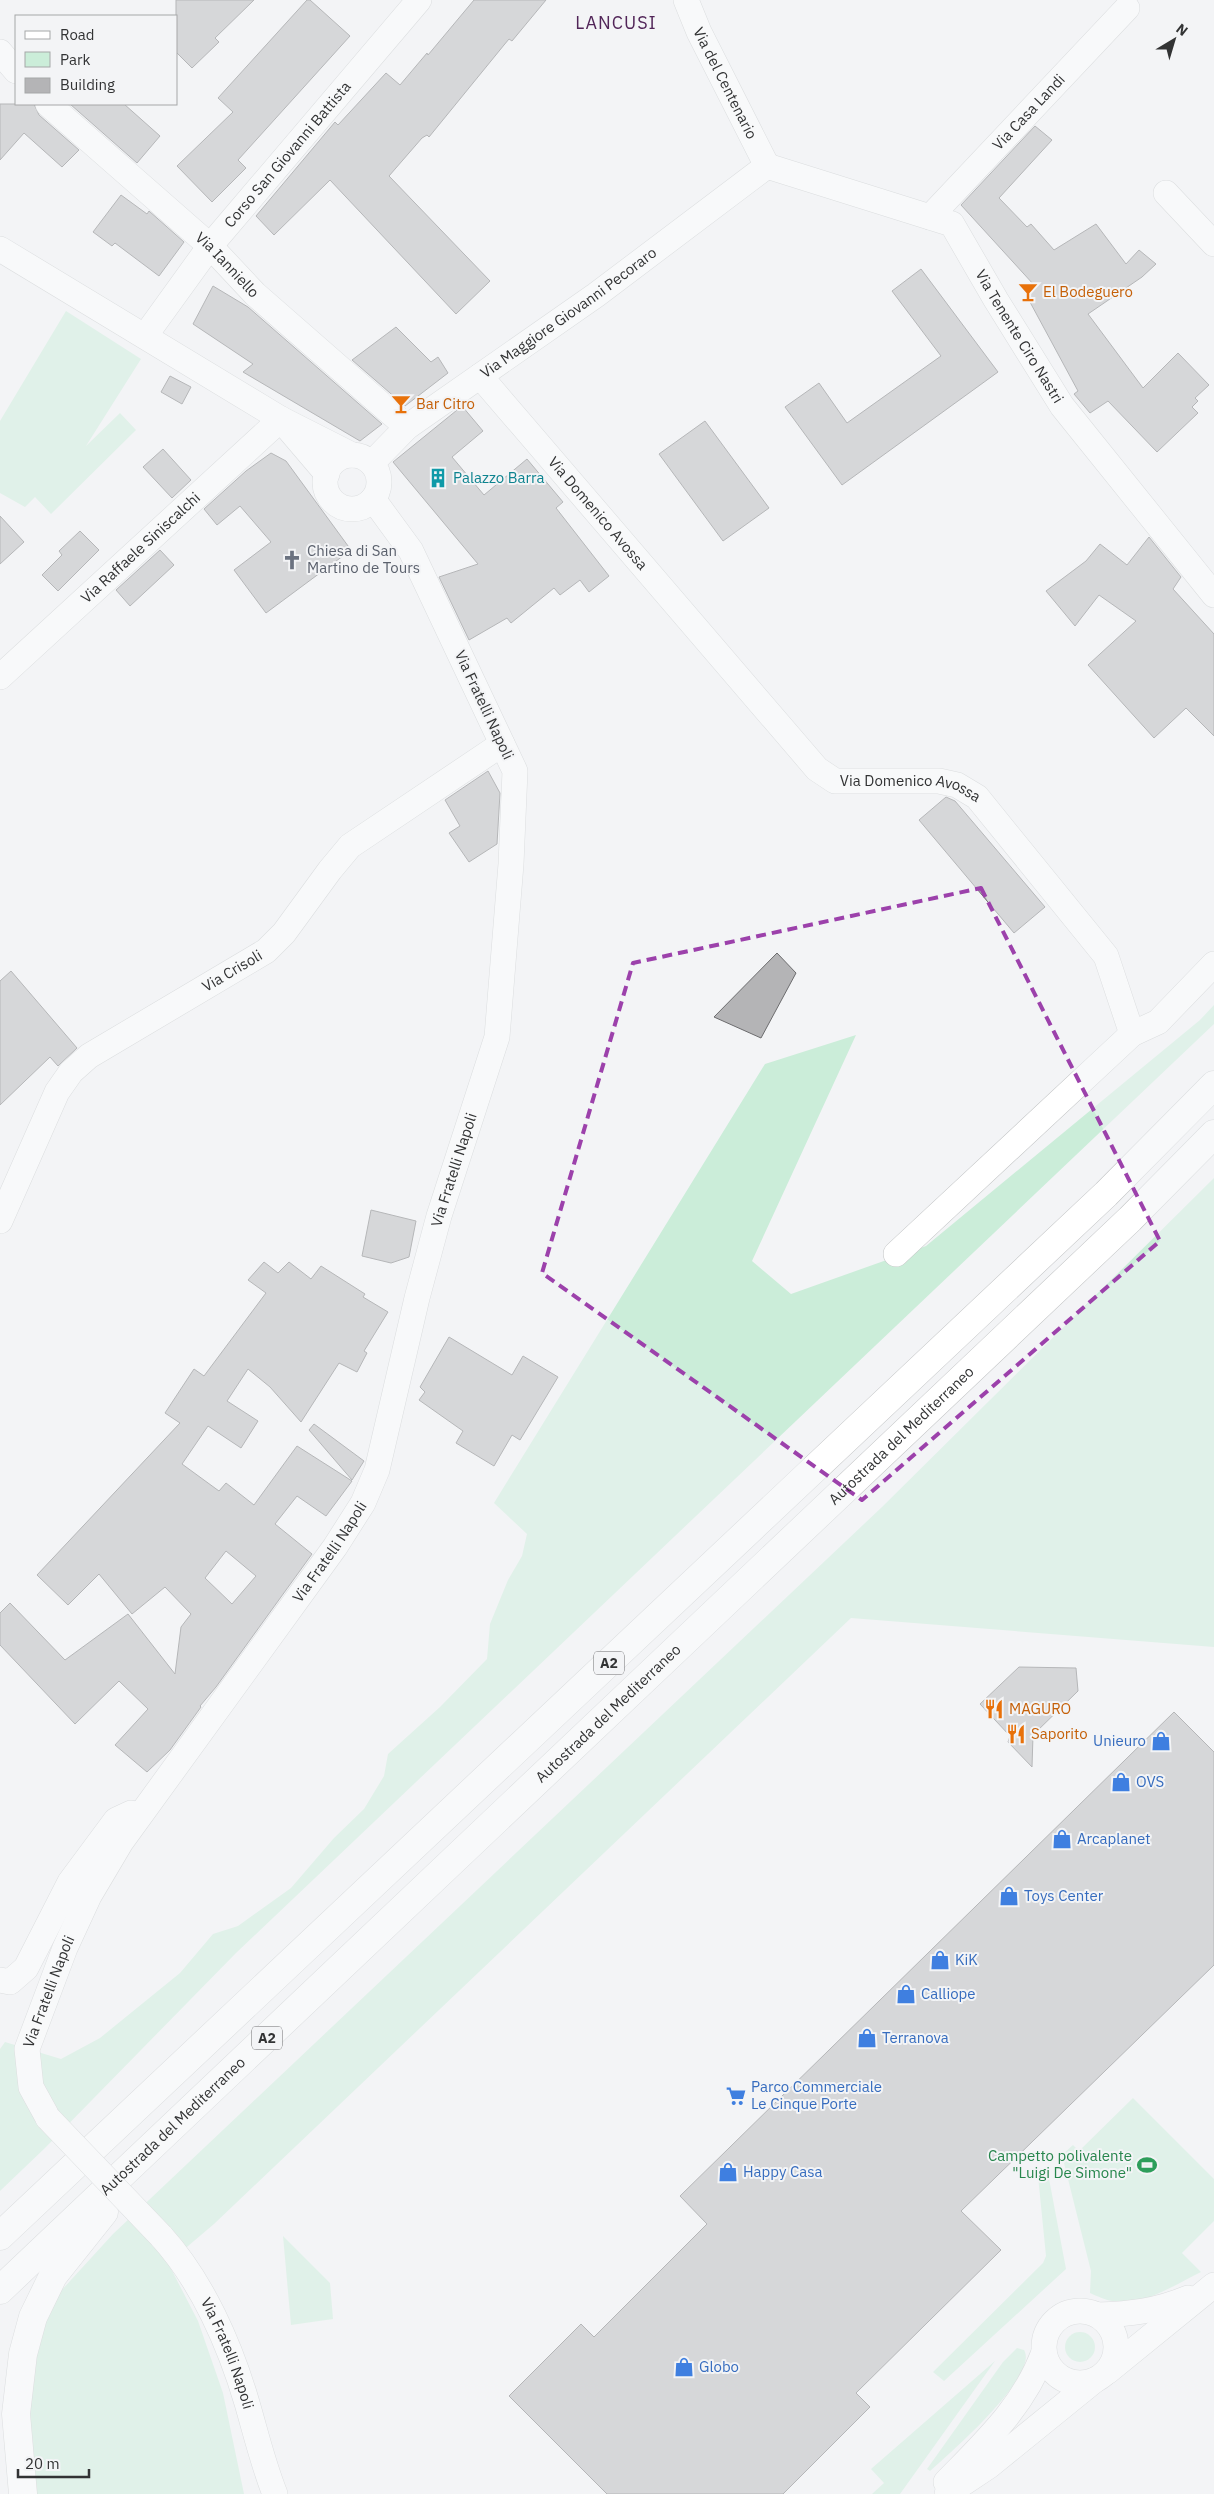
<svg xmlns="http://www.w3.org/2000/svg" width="1214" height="2494" font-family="'IBM Plex Sans',sans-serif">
<rect width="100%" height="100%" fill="#f3f4f6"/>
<g fill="#cbedd9">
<polygon points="66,311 141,359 86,446 120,413 136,430 51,514 35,497 25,507 0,493 0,421"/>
<polygon points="1214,1005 1214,1024 236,1953 45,2148 0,2191 0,2049 5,2042 61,2059 100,2038 180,1973 213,1934 238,1926 291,1888 334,1838 364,1809 384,1776 388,1754 440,1707 487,1659 490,1624 508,1580 522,1556 527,1534 494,1503 765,1064 856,1035 752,1261 791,1294 926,1246 1200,1020"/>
<polygon points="1214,1178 1214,1647 851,1618 214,2224 168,2263 198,2321 223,2393 244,2494 33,2494 30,2408 33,2366 49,2304 113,2234 882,1507"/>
<path d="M1133,2098l81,81v42l-32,32 19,19c-27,13 -58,35 -89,29 -7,-1 -15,-5 -22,-8l1,-22 -29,-116 11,-10 6,6z"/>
<polygon points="1047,2168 1066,2269 944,2381 933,2372 1043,2263 1046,2256 1038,2176"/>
<polygon points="283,2236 330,2283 333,2319 291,2325"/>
<circle cx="1080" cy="2347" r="15"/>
<path d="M1017,2348l7,2c16,25 -76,105 -94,121l-3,-2 76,-107z"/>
<polygon points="995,2361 900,2494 872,2494 884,2483 871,2469"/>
</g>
<g fill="#b4b4b6" stroke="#6c6c6e" fill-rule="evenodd">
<polygon points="176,0 254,0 215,38 219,42 192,68 176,52"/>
<polygon points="307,0 310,0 350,36 238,160 246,168 212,202 177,166 233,112 218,98"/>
<polygon points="474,0 546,0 512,41 509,39 504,45 429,137 427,135 422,138 389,176 490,281 456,314 330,180 274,235 256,216 335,122 338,125 386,73 400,85 427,53 428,55"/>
<polygon points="0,104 34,104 39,115 79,150 62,167 24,133 0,160"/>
<polygon points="70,104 124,104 160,136 137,163"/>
<polygon points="1035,126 1052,140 999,198 1027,227 1031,224 1054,250 1096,224 1126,264 1139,250 1156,264 1142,277 1088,314 1143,388 1178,353 1209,385 1195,398 1198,401 1192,407 1198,413 1157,452 1108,401 1090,413 1074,394 1078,391 1024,291 1034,285 961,205"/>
<polygon points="121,195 147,214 149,211 184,242 159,276 115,243 112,246 93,232"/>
<polygon points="921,269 998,372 842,485 785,407 819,383 847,423 941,356 892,291"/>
<polygon points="213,286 248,307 382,424 360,441 243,372 253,364 193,324"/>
<polygon points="396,327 431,362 438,357 448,373 405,406 352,360"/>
<polygon points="170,376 191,387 182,404 161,392"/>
<polygon points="462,406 483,431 452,457 484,495 527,459 563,502 556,508 609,576 589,592 580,580 560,595 554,588 511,623 507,618 469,640 439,577 478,564 393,462"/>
<polygon points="705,421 769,508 723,541 659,454"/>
<polygon points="163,449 191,480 172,498 143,467"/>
<polygon points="271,453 286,461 351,550 266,613 234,570 271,542 240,506 217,525 204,509 246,471"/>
<polygon points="0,516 24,542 0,564"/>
<polygon points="80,531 99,550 58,591 42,575 62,555 59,551"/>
<polygon points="1149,537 1181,577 1173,589 1214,634 1214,736 1186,708 1154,738 1088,665 1136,621 1099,595 1075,626 1046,591 1086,561 1100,544 1127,565"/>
<polygon points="160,550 174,565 130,606 116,590"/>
<polygon points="488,771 500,793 497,844 469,862 449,833 460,826 445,800"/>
<polygon points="946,797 955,801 1045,907 1014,933 919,820"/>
<polygon points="777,953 796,973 761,1038 714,1017"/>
<polygon points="11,971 77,1048 58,1066 50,1057 0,1105 0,981"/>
<polygon points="371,1210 416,1221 409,1257 391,1263 362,1256"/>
<path d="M264,1262l14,11 11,-11 22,17 10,-13 44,28 -2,3 25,15 -24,39 3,2 -10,19 -18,-9 -38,59 -31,-35 -22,-18 -21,32 31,20 -17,27 -33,-22 -26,38 37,27 7,-8 28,22 43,-59 55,35 -26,35 -29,-20 -22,28 37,30 -96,133 -16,19 1,1 -31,43 -23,22 -32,-27 33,-36 -29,-28 -44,43 -75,-79v-32l10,-10 55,57 63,-46 47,60 6,-47 10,-13 -26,-27 -33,27 -33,-40 -31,31 -31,-30 143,-152 -15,-10 29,-44 10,7 62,-83 -18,-13zM226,1551l30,25 -24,28 -27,-26z"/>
<polygon points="449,1337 512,1375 523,1356 558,1377 520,1440 512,1435 494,1466 456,1443 463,1431 419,1400 425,1392 420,1387"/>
<polygon points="314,1424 364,1461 352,1480 309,1430"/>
<polygon points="1019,1667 1076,1668 1078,1691 1033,1735 1032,1767 1008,1742 1010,1736 980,1704"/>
<polygon points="1174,1712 1214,1752 1214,1965 961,2211 1001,2250 856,2393 870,2407 783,2494 607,2494 509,2396 581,2324 594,2337 707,2224 680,2196"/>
</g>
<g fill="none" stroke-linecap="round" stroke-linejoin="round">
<defs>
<g id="minor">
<path id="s1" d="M686,0l13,32 68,134"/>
<polyline points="0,52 16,71"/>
<path id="s2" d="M48,104l162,142 45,48 152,133"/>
<path id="s3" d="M767,166l185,58 44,76 66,106 152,189"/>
<polyline points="1166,193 1214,244"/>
<path id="s4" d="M930,217l197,-209"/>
<polyline points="0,249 281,419 352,455"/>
<path id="s5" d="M145,336l65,-90 209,-246"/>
<path id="s6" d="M480,376l337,393 18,12h104l18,4 20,12 129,159 26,78 26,-12 56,-58"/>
<polyline points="287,427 327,474"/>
<circle cx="352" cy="482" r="27"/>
<path id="s7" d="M372,463l35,-36 189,-132 171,-129"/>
<path id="s8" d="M0,677l281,-258"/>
<path id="s9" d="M0,1221l57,-129 14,-20 18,-16 177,-105 18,-18 46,-63 20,-24 152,-102"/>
<polyline points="896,1254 1132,1034"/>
<polyline points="0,1980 10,1982 26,1968 70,1882 116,1820 131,1813"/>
<path id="s10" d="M48,2118l-17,-31 -4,-38 38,-101 24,-52 32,-54 214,-295 28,-44 14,-33 40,-172 22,-82 58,-179 14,-173 4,-93 -104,-220 -38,-52"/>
<path id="s11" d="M161,2236c41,45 69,109 86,167 9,31 16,61 28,91"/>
<circle cx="1080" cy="2347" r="36"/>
<path d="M1098,2315c32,-1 59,-4 90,-17"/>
<polyline points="1107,2372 1214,2285"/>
<path d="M946,2482c40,-41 78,-76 98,-130"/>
<polyline points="947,2494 989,2466 1095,2380"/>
</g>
<g id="highway">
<polyline points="0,2236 1106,1194 1214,1085"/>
<path id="s12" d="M0,2290l1130,-1071 84,-85"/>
<polyline points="23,2494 16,2414 23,2354 33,2317 53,2276 104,2212"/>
</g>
</defs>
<use href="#minor" stroke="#c1c3c4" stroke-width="26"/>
<use href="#highway" stroke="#c1c3c4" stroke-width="29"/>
<use href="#minor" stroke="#fff" stroke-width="25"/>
<use href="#highway" stroke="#fff" stroke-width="28"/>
<defs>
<polyline id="minor-bridge" points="48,2118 161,2236"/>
</defs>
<use href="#minor-bridge" stroke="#c1c3c4" stroke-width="26" stroke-linecap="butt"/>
<use href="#minor-bridge" stroke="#fff" stroke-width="25"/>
</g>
<path d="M0 0H1214V2494H0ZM981,888l179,353 -298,259 -320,-227 91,-310z" fill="#f3f4f6" fill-opacity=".55" fill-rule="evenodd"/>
<path fill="none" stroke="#9c41ab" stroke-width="4" stroke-dasharray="10 6" stroke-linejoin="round" d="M981,888l179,353 -298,259 -320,-227 91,-310z"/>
<defs>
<symbol id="bar-bare" viewBox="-9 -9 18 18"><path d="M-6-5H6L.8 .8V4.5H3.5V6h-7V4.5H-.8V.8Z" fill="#e8710a" stroke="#f3f4f6" stroke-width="2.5" paint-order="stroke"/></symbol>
<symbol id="building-bare" viewBox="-9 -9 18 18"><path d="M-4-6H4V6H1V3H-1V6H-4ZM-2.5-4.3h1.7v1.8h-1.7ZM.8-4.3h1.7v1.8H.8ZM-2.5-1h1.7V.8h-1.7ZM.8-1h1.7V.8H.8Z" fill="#0f9aa8" stroke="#f3f4f6" stroke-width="2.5" paint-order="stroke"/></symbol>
<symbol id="church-bare" viewBox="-9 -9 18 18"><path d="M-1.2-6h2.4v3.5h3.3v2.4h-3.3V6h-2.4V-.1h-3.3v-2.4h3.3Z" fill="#6b7280" stroke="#f3f4f6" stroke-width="2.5" paint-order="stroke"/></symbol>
<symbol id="restaurant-bare" viewBox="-9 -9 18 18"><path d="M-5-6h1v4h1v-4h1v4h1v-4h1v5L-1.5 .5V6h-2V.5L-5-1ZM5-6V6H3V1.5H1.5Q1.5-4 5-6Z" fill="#e8710a" stroke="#f3f4f6" stroke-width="2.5" paint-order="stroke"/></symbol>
<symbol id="shop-bare" viewBox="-9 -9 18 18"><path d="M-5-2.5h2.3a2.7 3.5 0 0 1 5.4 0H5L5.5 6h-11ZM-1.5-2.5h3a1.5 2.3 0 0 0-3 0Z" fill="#3f7fe0" stroke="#f3f4f6" stroke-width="2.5" paint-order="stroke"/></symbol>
<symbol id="supermarket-bare" viewBox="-9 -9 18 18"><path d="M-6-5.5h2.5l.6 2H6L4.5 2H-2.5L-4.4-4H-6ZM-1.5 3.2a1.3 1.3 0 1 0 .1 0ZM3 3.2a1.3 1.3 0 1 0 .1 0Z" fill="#3f7fe0" stroke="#f3f4f6" stroke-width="2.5" paint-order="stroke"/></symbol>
<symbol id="stadium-bare" viewBox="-9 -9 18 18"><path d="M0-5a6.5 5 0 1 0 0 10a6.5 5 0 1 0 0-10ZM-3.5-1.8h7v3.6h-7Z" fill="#2e9e5b" stroke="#f3f4f6" stroke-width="2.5" paint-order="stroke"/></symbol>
</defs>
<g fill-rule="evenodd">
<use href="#bar-bare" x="1014" y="278" width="28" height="28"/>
<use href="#bar-bare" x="387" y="390" width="28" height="28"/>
<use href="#building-bare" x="424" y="464" width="28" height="28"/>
<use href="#church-bare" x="278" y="546" width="28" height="28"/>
<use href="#restaurant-bare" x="980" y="1695" width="28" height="28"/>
<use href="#restaurant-bare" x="1002" y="1720" width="28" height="28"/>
<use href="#shop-bare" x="1147" y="1727" width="28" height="28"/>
<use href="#shop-bare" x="1107" y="1768" width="28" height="28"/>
<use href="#shop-bare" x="1048" y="1825" width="28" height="28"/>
<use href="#shop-bare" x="995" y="1882" width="28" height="28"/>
<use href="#shop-bare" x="926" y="1946" width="28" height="28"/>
<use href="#shop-bare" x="892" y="1980" width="28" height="28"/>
<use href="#shop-bare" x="853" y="2024" width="28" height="28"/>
<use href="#supermarket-bare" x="722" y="2082" width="28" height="28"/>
<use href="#stadium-bare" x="1133" y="2151" width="28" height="28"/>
<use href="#shop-bare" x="714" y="2158" width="28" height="28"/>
<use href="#shop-bare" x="670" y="2353" width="28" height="28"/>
</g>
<g text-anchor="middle" stroke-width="4" stroke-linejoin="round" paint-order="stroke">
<g fill="#f3f4f6" stroke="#6c6d6e" stroke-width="1">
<rect x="594" y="1651.5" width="30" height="23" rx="4"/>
<rect x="252" y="2026.5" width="30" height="23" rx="4"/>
</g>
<g font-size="14" font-weight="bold" fill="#323334">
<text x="609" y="1668">A2</text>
<text x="267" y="2043">A2</text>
</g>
<g font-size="15" fill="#323334" stroke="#f3f4f6">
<text dy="5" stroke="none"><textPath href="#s1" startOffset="92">Via del Centenario</textPath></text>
<text dy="5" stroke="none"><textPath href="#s4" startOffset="144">Via Casa Landi</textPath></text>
<text dy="5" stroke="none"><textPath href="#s5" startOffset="231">Corso San Giovanni Battista</textPath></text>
<text dy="5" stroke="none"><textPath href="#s2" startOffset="241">Via Ianniello</textPath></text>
<text dy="5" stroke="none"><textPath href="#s7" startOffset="248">Via Maggiore Giovanni Pecoraro</textPath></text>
<text dy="5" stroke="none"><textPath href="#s3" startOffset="325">Via Tenente Ciro Nastri</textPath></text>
<text dy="5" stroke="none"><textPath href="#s6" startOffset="181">Via Domenico Avossa</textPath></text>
<text dy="5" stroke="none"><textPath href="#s8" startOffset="191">Via Raffaele Siniscalchi</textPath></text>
<text transform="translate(484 705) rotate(65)" y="5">Via Fratelli Napoli</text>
<text dy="5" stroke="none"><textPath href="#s6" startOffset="616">Via Domenico Avossa</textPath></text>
<text dy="5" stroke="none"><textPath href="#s9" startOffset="356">Via Crisoli</textPath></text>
<text dy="5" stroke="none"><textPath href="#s10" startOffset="1064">Via Fratelli Napoli</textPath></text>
<text dy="5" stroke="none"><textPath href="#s12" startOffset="1242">Autostrada del Mediterraneo</textPath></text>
<text dy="5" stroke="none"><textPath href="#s10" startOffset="659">Via Fratelli Napoli</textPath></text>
<text dy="5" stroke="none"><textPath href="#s12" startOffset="838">Autostrada del Mediterraneo</textPath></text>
<text dy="5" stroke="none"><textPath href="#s10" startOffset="135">Via Fratelli Napoli</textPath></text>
<text dy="5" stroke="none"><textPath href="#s12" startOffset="238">Autostrada del Mediterraneo</textPath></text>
<text dy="5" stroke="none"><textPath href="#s11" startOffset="136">Via Fratelli Napoli</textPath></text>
</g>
<g font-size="15" fill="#c56008" stroke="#f3f4f6" text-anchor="start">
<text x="1043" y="297">El Bodeguero</text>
<text x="416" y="409">Bar Citro</text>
<text x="1009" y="1714">MAGURO</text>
<text x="1031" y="1739">Saporito</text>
</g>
<g font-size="15" fill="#0d838f" stroke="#f3f4f6" text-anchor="start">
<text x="453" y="483">Palazzo Barra</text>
</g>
<g font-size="15" fill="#5b616d" stroke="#f3f4f6" text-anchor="start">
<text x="307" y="556">Chiesa di San<tspan x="307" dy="17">Martino de Tours</tspan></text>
</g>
<g font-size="15" fill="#366cbe" stroke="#f3f4f6" text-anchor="start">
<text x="1146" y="1746" text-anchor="end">Unieuro</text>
<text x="1136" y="1787">OVS</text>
<text x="1077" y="1844">Arcaplanet</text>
<text x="1024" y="1901">Toys Center</text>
<text x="955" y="1965">KiK</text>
<text x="921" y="1999">Calliope</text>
<text x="882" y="2043">Terranova</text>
<text x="751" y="2092">Parco Commerciale<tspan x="751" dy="17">Le Cinque Porte</tspan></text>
<text x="743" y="2177">Happy Casa</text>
<text x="699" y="2372">Globo</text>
</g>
<g font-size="15" fill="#27864d" stroke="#f3f4f6" text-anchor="end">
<text x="1132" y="2161">Campetto polivalente<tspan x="1132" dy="17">"Luigi De Simone"</tspan></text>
</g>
<g font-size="18" letter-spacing="1" fill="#512558" stroke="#f3f4f6">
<text x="616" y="29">LANCUSI</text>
</g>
</g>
<rect x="15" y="15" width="162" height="90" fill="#f3f4f6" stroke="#a6a7a8"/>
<rect x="25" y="31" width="25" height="8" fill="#ffffff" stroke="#a6a7a8"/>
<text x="60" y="40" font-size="15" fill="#323334">Road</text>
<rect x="25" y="52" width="25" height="15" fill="#cbedd9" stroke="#a6a7a8"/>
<text x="60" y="65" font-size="15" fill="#323334">Park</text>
<rect x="25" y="78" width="25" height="15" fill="#b4b4b6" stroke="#a6a7a8"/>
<text x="60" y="90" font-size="15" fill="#323334">Building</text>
<g transform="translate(1174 40) rotate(38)" stroke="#f3f4f6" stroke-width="4" paint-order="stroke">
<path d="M0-4L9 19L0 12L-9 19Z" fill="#323334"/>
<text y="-8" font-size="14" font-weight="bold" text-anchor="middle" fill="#323334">N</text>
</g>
<path d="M18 2469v8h71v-8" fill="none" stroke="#323334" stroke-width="2.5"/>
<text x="25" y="2469" font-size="15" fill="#323334" stroke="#f3f4f6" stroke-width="4" paint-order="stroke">20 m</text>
</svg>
